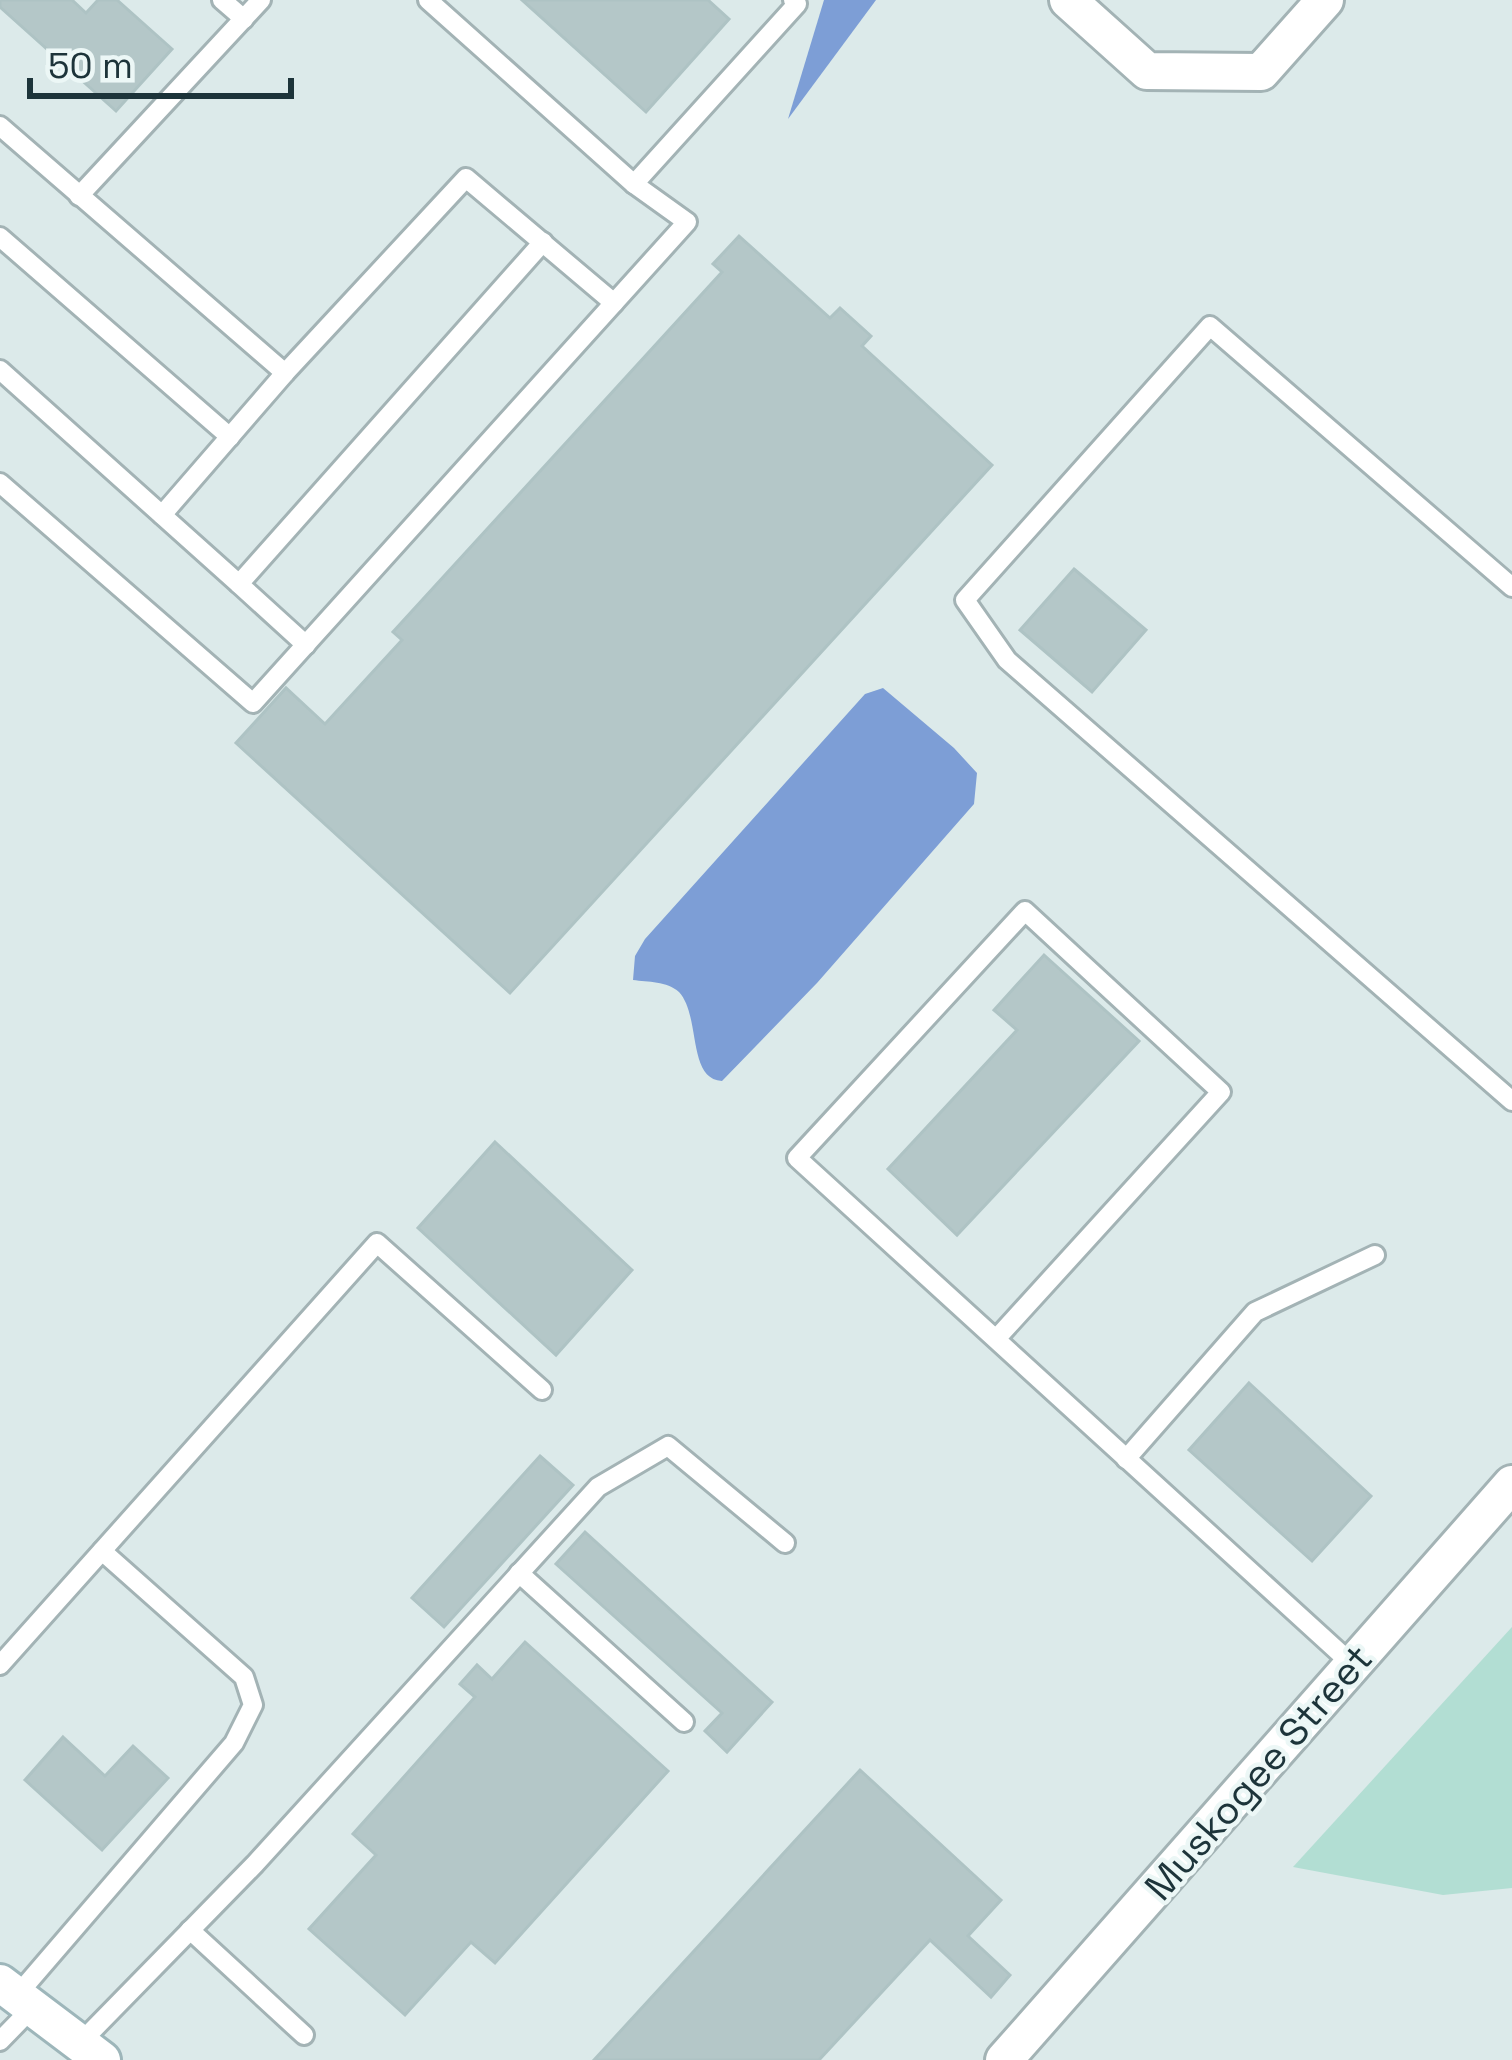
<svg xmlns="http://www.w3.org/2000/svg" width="1512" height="2060" font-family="'Space Grotesk',sans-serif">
<rect width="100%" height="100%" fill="#dceaea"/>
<polygon fill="#b2ded3" points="1512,1627 1512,1888 1443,1895 1293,1867"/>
<g fill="#7d9ed6">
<polygon points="824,0 876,0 788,119"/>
<path d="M883,688l71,60 23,25 -3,31 -157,179 -95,98c-35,-2 -21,-65 -43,-89 -12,-11 -31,-10 -46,-12l2,-24 10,-17 220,-245z"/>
</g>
<g fill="#b4c7c8" stroke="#aec3c4" stroke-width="3">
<polygon points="0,0 72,0 86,13 98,0 117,0 172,49 116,111 0,7"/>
<polygon points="522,0 708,0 729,19 646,112"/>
<polygon points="739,236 830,318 840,308 871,336 862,346 992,465 510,993 236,743 286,688 325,724 402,640 393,632 722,272 713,264"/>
<polygon points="1074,569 1146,630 1092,692 1020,630"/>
<polygon points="1044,955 1139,1041 957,1235 888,1169 1017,1030 994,1010"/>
<polygon points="495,1142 632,1270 556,1355 418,1228"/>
<polygon points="1249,1383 1371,1496 1312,1561 1189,1450"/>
<polygon points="540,1456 573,1485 444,1627 412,1598"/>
<polygon points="585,1532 772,1702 727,1752 705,1731 722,1713 556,1564"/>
<polygon points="525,1642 668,1771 495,1963 471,1942 405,2015 309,1929 376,1855 353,1834 475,1697 460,1684 477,1665 492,1679"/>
<polygon points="63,1737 105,1776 133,1746 168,1778 102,1850 25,1780"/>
<polygon points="860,1770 1001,1900 968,1936 1010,1975 991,1997 930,1940 819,2060 594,2060"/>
</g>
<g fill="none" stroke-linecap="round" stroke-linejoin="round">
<defs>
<g id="lane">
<polyline points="222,0 244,19"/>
<polyline points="0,126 285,373"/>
<polyline points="634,184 797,4 793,0"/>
<polyline points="79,196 261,0"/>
<polyline points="0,237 230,437"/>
<polyline points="0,370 239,584"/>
<polyline points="0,483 253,703 687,222 634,184 428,0"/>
<polyline points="162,515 285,373 466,178 614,303"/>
<polyline points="1512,587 1210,326 965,600 1007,660 1512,1101"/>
<polyline points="306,645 239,584 543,242"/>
<polyline points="996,1339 1221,1092 1025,911 797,1158 1353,1665"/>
<polyline points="1126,1459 1255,1312 1375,1255"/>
<polyline points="519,1573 684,1722"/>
<polyline points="0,1665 377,1243 542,1390"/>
<polyline points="190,1930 304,2035"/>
<polyline points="25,1986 234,1743 253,1705 244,1677 102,1551"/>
<polyline points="0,2041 33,2007"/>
<polyline points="81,2042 255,1864 598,1487 668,1446 785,1543"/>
</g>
<g id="street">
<polyline points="1068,0 1147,71 1261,72 1325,0"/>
<polyline points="1004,2060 1512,1484"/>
</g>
<polyline id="secondary" points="0,1983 102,2060"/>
</defs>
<use href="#lane" stroke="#a3b3b5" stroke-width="24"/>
<use href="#street" stroke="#a3b3b5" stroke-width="42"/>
<use href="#secondary" stroke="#9db6ba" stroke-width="42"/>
<use href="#lane" stroke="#fff" stroke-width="18"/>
<use href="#street" stroke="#fff" stroke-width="36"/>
<use href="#secondary" stroke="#fff" stroke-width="36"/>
</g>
<g text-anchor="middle" stroke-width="9" stroke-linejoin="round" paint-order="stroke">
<g font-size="39" fill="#1d343a" stroke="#ecf7f6">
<text transform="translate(1258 1772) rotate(-49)" y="14">Muskogee Street</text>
</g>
</g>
<path d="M30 78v18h261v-18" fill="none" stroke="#1d343a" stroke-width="6"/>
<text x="48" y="78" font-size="36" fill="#1d343a" stroke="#ecf7f6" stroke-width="9" paint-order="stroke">50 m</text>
</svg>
